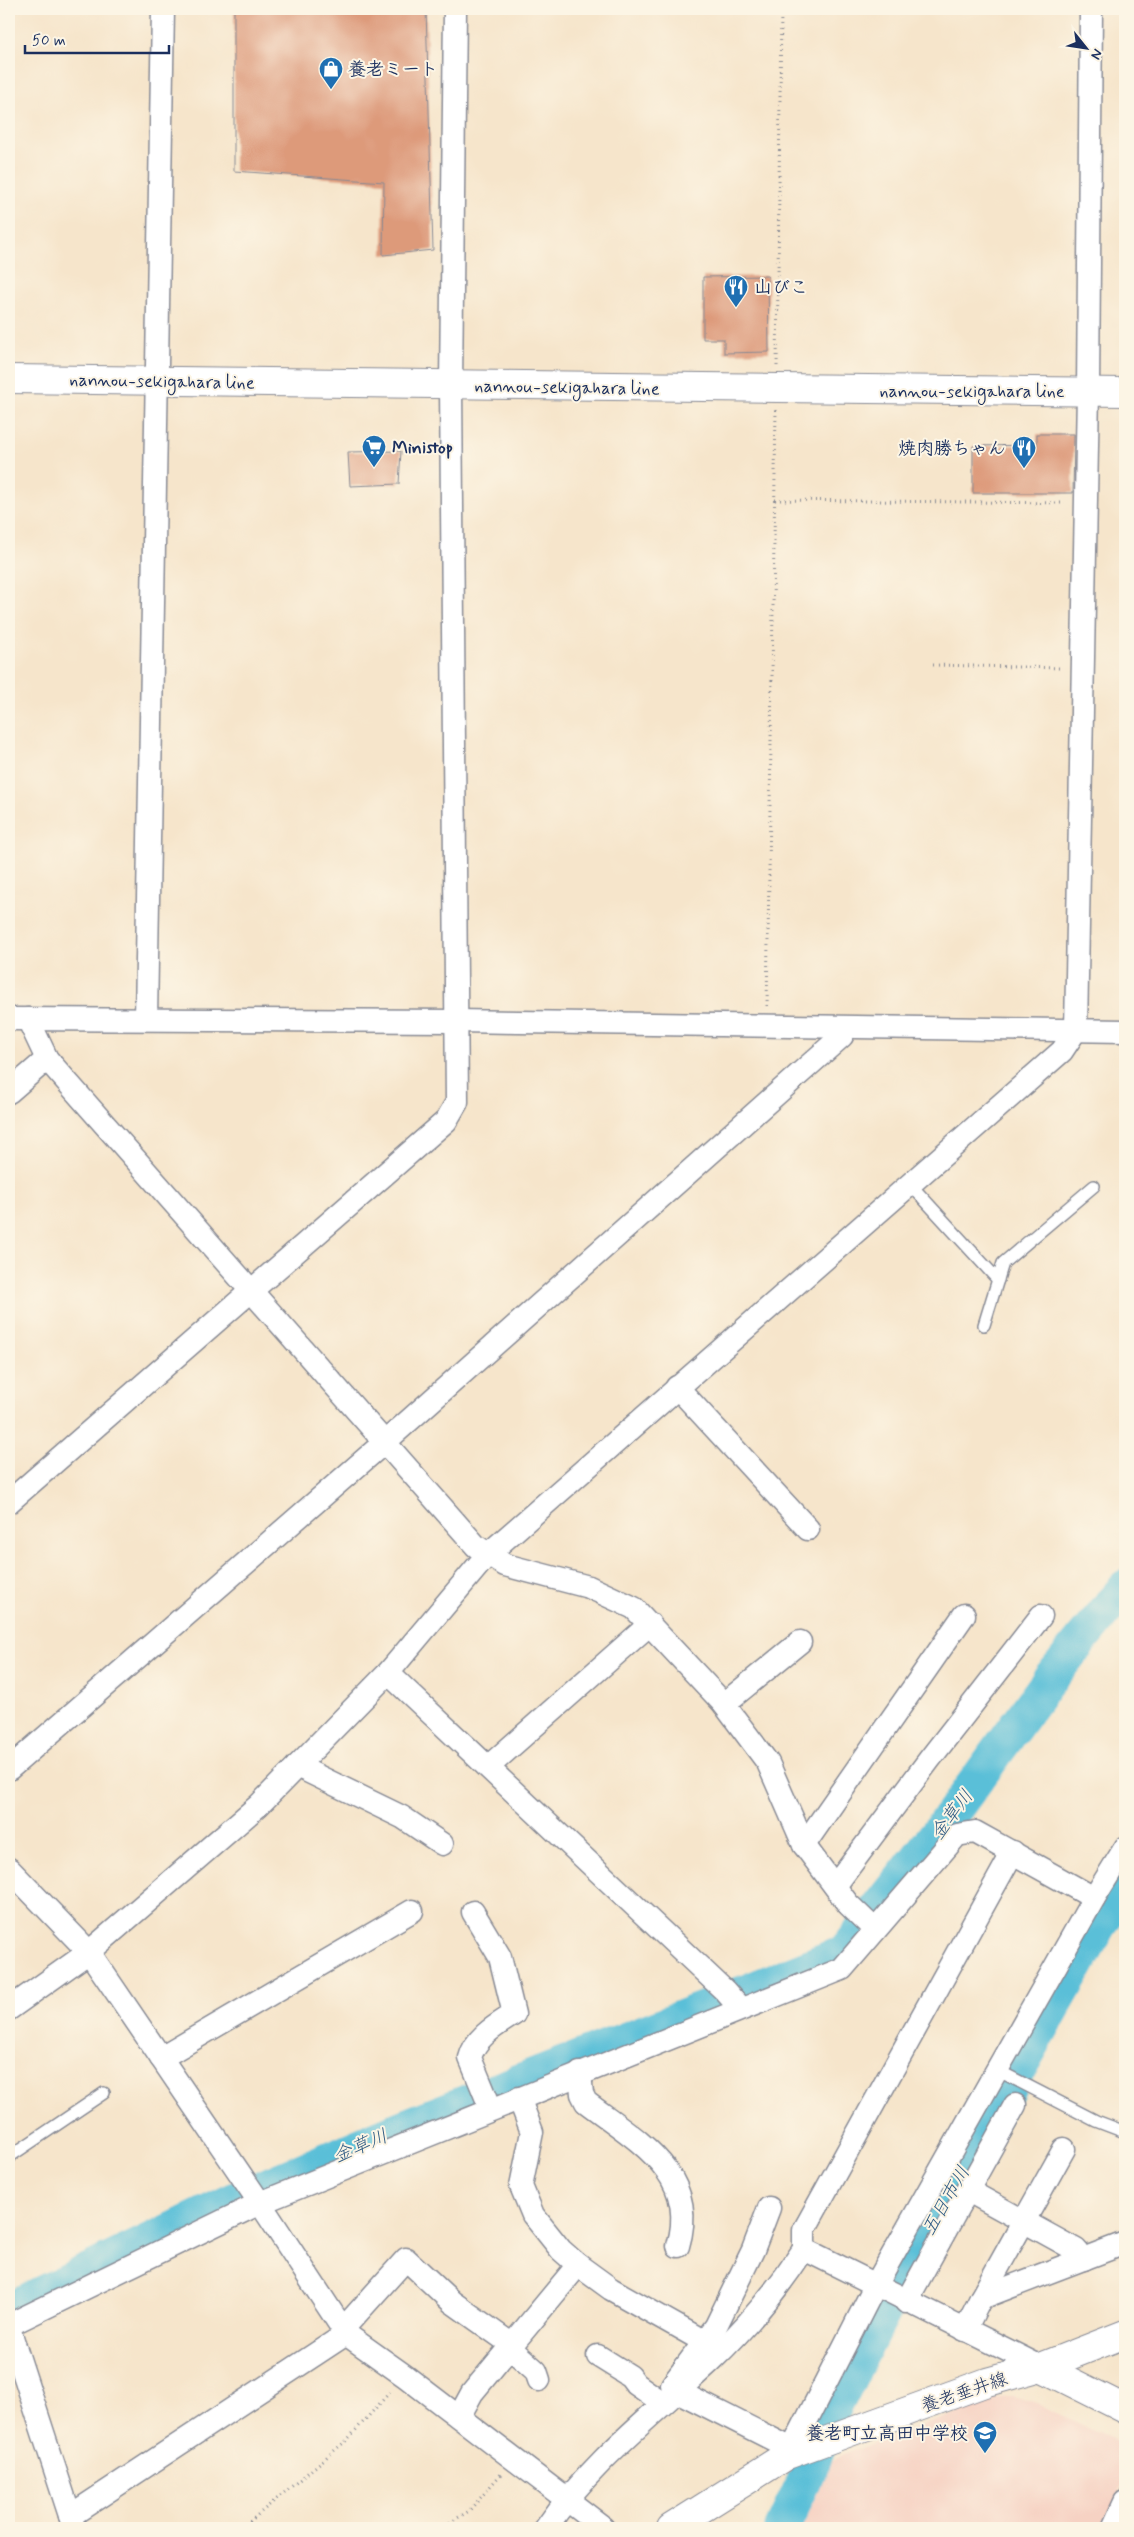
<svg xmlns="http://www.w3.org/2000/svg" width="1134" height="2537" font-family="Mynerve,'Klee One',sans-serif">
<rect width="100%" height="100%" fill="#fcf5e5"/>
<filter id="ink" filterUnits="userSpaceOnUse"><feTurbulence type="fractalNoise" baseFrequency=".02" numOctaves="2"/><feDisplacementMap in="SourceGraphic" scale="10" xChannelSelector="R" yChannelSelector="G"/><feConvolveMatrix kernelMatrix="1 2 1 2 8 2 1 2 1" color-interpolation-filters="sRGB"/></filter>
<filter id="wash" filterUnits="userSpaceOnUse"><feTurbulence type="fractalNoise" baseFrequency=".0096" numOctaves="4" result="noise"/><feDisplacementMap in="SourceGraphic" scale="20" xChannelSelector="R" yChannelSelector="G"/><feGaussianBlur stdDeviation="1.12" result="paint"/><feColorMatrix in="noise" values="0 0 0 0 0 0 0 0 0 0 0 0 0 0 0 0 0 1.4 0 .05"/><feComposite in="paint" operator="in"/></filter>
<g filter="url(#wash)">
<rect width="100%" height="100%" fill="#f6e5cb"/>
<polygon fill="#f6d2c3" points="1013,2397 1035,2403 1125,2445 1125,2479 1102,2528 795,2528 822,2463 993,2399"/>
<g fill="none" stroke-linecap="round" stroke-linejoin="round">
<g stroke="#5abfd8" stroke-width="35">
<polyline points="740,1994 844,1952 951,1815 1052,1676 1125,1587"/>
<polyline points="9,2309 244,2195 393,2131 720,2002"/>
<polyline points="782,2528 811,2466 826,2424 897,2285 1125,1881"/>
</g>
</g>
<g id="blocks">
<g fill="#dd9a7a">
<polygon points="234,9 426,9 433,250 383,255 384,182 234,171"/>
<polygon points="768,276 769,352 724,353 724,339 703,339 703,277"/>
<polygon points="1037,434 1074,434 1073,493 973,493 973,446 1037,445"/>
<polygon points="401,451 399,484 350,486 348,452"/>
</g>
</g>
</g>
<g filter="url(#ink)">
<use href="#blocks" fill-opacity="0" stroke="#888a94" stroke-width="1"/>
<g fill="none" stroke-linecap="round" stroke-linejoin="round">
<defs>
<g id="service">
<polyline points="910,1184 998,1280"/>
<polyline points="984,1325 1003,1263 1094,1186"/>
<polyline points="997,2070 1096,2121 1125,2132"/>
<polyline points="9,2157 104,2093"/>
</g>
<g id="minor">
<polyline points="9,1019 457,1021 1125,1031"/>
<polyline points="28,1019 47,1059 476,1546 505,1565 589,1587 634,1608 723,1703 768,1763 804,1845 848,1904 875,1930"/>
<polyline points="146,1019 163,9"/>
<polyline points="9,1092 47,1059"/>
<polyline points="677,1387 808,1529"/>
<polyline points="9,1502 446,1121 457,1102 451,386 455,9"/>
<polyline points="388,1673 725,1991 740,2008"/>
<polyline points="724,1704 800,1642"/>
<polyline points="297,1766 402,1817 442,1844"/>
<polyline points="488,1767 650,1624"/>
<polyline points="9,1769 386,1441 842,1036 845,1028"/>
<polyline points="804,1845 964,1615"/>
<polyline points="9,1869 89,1952 260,2203 346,2334 405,2376 604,2528"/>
<polyline points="835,1886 929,1760 1041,1616"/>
<path d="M473,1912l27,45 14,57c-17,11 -39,23 -44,44l21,51"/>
<polyline points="9,2009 89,1952 259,1805 388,1673 487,1555 1062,1051 1076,1030 1088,392 1091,9"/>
<polyline points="161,2058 412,1911"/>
<path d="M580,2073l2,21 4,8c50,38 114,71 92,144"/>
<polyline points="519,2098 532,2132 521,2186 533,2215 561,2250 578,2265 611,2289 705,2342"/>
<polyline points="967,2190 1076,2250 1084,2259"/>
<polyline points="769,2208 753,2250 716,2326 672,2385 677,2391 792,2449"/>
<polyline points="804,2249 804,2230 1013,1852"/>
<polyline points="981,2298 1064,2149"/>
<polyline points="906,2302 1015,2105"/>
<polyline points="9,2325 260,2203 842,1969 957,1835 975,1832 1094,1898"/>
<polyline points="9,2328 74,2528"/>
<polyline points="343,2329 406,2259 452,2302 511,2344"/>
<polyline points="965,2330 981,2298 1125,2243"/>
<polyline points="509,2347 536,2371 539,2380"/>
<polyline points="598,2356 630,2376 636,2384 663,2403"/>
<polyline points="459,2417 472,2393 578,2265"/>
<polyline points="787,2455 794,2445 875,2286 1094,1898 1125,1848"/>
<polyline points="70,2516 346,2334"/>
<path d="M546,2528c45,-66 107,-113 165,-167 35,-33 67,-72 93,-112l237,118"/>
<polyline points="1113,2528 1125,2502"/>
</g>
<polyline id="tertiary" points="1041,2367 1125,2334"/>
<polyline id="secondary" points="671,2528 787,2455 987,2382 1041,2367 1125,2409"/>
<polyline id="primary" points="9,379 1125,392"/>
</defs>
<use href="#service" stroke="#888a94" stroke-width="14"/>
<use href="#minor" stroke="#888a94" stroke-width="25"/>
<use href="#tertiary" stroke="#888a94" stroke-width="30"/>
<use href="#secondary" stroke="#888a94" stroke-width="30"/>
<use href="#primary" stroke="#888a94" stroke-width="30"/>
<g stroke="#888a94" stroke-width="3" stroke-dasharray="1 4" stroke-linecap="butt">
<polyline points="777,366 781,9"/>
<polyline points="775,500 1065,503"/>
<polyline points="933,665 1062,668"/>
<polyline points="767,1006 776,409"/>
<polyline points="242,2528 347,2440 391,2391"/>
<polyline points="441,2528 469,2511 501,2474"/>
</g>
<use href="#service" stroke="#fff" stroke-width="11"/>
<use href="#minor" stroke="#fff" stroke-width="22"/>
<use href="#tertiary" stroke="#fff" stroke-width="28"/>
<use href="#secondary" stroke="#fff" stroke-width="28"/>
<use href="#primary" stroke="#fff" stroke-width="28"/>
</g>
</g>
<defs>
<symbol id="shop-pin" viewBox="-11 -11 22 30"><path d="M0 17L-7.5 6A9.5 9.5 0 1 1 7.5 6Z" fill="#1f6fb2" stroke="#fcf5e5"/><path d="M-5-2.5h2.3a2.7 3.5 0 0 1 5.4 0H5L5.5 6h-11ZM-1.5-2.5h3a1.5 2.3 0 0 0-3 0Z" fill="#fff"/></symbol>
<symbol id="restaurant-pin" viewBox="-11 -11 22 30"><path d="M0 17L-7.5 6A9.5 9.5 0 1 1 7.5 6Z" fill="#1f6fb2" stroke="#fcf5e5"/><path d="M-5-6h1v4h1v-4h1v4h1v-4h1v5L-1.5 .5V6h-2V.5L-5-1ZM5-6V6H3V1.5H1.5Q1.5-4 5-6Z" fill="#fff"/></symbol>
<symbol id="supermarket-pin" viewBox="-11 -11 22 30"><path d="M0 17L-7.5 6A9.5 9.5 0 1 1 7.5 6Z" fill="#1f6fb2" stroke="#fcf5e5"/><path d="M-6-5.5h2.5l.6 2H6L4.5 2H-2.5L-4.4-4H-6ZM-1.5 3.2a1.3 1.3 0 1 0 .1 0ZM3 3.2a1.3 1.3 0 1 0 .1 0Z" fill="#fff"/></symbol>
<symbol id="school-pin" viewBox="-11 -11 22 30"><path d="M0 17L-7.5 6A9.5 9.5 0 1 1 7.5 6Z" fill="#1f6fb2" stroke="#fcf5e5"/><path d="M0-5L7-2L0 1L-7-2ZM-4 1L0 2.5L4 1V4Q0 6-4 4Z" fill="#fff"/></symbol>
</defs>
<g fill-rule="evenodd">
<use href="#shop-pin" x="317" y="55" width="28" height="38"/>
<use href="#restaurant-pin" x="722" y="273" width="28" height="38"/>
<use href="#supermarket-pin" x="360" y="433" width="28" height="38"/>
<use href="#restaurant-pin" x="1010" y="434" width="28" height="38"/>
<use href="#school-pin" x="971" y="2419" width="28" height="38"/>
</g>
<g text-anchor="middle" stroke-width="4" stroke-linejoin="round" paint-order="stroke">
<g font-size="18" font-weight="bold" fill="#1b2f5e" stroke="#fcf5e5" text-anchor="start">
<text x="348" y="75">養老ミート</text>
<text x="754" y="293">山びこ</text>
<text x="392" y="453">Ministop</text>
<text x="1006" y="454" text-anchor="end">焼肉勝ちゃん</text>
<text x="968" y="2439" text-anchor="end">養老町立高田中学校</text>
</g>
<g font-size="18" fill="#1b2f5e" stroke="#fcf5e5">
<text transform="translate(162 381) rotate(1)" y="6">nannou-sekigahara line</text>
<text transform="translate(567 387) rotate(1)" y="6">nannou-sekigahara line</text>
<text x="972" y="397">nannou-sekigahara line</text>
<text transform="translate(964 2392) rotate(-19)" y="6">養老垂井線</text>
</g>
<g font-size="19" font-style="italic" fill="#2e5a83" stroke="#fcf5e5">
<text transform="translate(951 1814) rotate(-53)" y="7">金草川</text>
<text transform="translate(360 2145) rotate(-23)" y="7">金草川</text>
<text transform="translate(945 2200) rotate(-60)" y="7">五日市川</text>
</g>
</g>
<rect width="1134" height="2537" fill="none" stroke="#fcf5e5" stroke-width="30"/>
<g transform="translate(1086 48) rotate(120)" stroke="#fcf5e5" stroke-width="4" paint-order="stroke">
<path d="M0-4L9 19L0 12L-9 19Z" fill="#1b2f5e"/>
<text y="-8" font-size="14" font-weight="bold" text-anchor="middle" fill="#1b2f5e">N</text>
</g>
<path d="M25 45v8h144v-8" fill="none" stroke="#1b2f5e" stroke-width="2.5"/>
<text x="32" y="45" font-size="15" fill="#1b2f5e" stroke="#fcf5e5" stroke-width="4" paint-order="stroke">50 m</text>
</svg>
